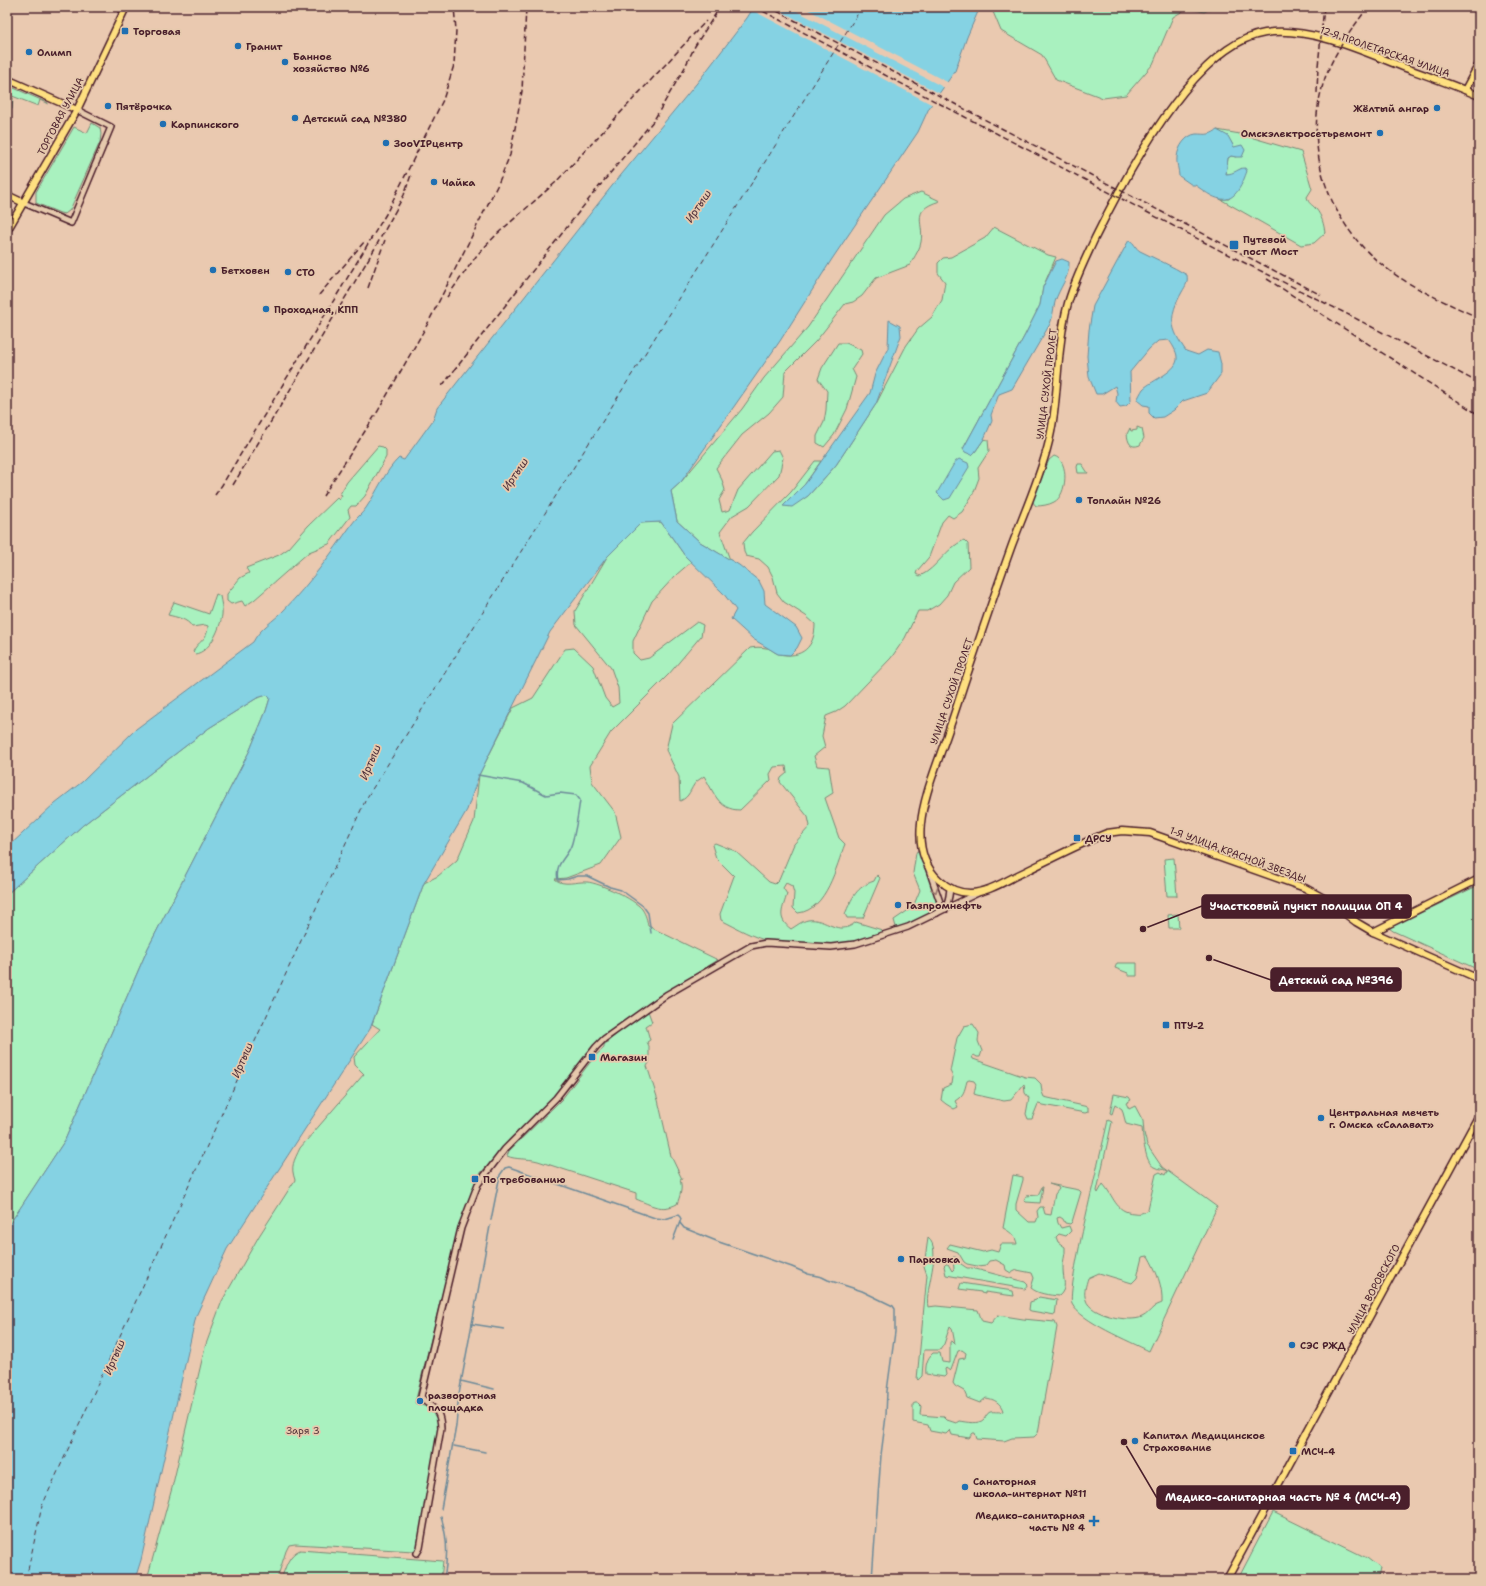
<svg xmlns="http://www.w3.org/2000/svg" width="1486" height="1586" font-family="'Shantell Sans',sans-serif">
<rect width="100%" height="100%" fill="#eac9b0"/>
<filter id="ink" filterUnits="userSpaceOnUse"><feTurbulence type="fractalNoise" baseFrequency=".025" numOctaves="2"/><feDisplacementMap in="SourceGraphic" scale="8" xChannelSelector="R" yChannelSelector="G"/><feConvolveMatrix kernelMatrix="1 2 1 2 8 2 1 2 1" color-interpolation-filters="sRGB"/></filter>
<g filter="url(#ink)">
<g fill="#a9f1bf" stroke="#7a8875" fill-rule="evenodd">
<polygon points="991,7 1214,7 1204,12 1188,8 1173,17 1153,64 1126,95 1103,98 1056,80 1042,55 1001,31"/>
<polygon points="7,85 48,103 48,104 40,100 38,106 7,94"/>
<polygon points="7,96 13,98 12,109 7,112"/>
<polygon points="92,123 100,128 101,134 100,142 70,210 65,214 60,213 36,203 36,192 74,127 87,133"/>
<path d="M1217,130l23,4 61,18 11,37 -5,8c2,8 4,6 9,12 6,7 8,16 9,24l-11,10 -13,2 -81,-46h9l13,-31 -9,6h-7l2,-16 3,-2 5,1c-3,-15 -6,-19 -19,-27z"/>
<path d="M921,192l19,9c-33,10 -13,23 -20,45 -2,6 -7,13 -10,19l-34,13 -14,18 -9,6 -8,2 -29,37 -31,31 -2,25 -14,16 -27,22 -26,33 6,12 3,10 -6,10 3,12 8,-2 8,-20 34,-39 7,-1 4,8 -4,17 -30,31 -17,10 -12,16 10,28 -30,-18 -23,-21 -6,-30 10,-9 61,-73 22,-31 44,-51 76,-112 19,-16z"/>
<path d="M994,227l54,28 8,2 -13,30 -3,18 -15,30 -62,114 12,3 9,-13 4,1 1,11 -11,17 1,10 -6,16 -11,18 -9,6 -5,-3 -6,7 -13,35 -12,14 -1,3 4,2c17,-8 25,-27 44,-36l4,4 1,23 -16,15 -6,13 -8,9 -12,7h-9l-13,27 -14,20 -46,48 -9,6 -10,4 -4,20 3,11 -11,9 3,10 12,1 4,26 -8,5 14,40 6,6c-9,22 -18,66 -47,69l-5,-5 1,-15 -2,-7 -6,-3 -3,5 4,6c-4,15 -11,24 4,35 5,-3 11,-8 17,-9 18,-3 30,18 48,2l26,8c-3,2 -7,6 -10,7 -23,10 -75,10 -100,5 -18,-4 -35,-14 -51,-22l-1,-6 14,-38 -18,-18 -4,-13 3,-2 20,8 34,31 6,2 4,-4 15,-36 16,-18 -2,-9 -28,-35 1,-4 6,-5 -1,-7 -12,1 -4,7 1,6 -31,30c-22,0 -26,-18 -36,-34 -2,2 -6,4 -8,6 -6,7 -6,15 -16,19l-1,-24 -13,-27 6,-26 78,-76c5,-1 11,-1 16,0 5,0 8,5 13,6 23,5 36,-7 36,-30l-9,-8 -22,-14 -7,-9 -4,-16 -5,-10 -9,-8 -13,-3 -2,-4 -1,-9 9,-11 39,-40 24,-31h6l-16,23 -21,22 24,-10 28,-31 40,-61 30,-58 12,-17 14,-12 10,-17 3,-18 -7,-9v-10l5,-5 8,-1 34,-19z"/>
<polygon points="838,343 846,343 861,350 862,354 852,369 856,377 847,409 834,435 824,447 817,443 817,436 824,422 826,410 827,391 818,379 822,368"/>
<path d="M1137,427l5,2 2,9 -4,7c-10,4 -12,-3 -13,-11l3,-6 1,3 6,-1z"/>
<polygon points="378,446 383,447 386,450 386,457 365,496 356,506 351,506 348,510 350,517 329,544 309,552 254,600 245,606 242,601 231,604 227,601 227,594 240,578 249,573 246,568 279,555 289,548 308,526 337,498 339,500 342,495 340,494 347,482"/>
<path d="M1054,456c16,4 13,40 0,46 -5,3 -13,4 -18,4l-4,-5 1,-3 16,-38z"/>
<polygon points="1078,464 1082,464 1088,473 1078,473 1077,467"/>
<path d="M650,522h11l24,34 6,6 -15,13 -24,26 -19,40v12l7,7 9,-2 48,-36 6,3 -2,11 -32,38 -58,58 -21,34 2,16 23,30 6,25 -20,28 -35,13 -11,1c8,8 22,2 32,3 13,1 47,17 55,27 4,6 5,11 6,17l70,34 -37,23 -83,59 -42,53 -42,41 -36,40 -18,47 -45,180c20,7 21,4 25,26l-23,119 -3,3 -119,-7 -6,1 -3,6 -9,28h-130l25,-91 33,-141 17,-46 37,-65 36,-56c-5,-14 -1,-19 5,-32l64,-74 -9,-9 -1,-8 26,-28 -8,-5 52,-141 14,-7 19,-16 17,-39 5,-46 34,-67 20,-10 32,-49 9,-1 19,18 12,32 7,9 7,-4 -1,-15 -7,-20 -35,-43 -1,-14 32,-54 34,-34z"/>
<path d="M216,594l4,2c1,6 3,13 2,19 -2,14 -12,37 -27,39l-2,-2c4,-11 15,-11 15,-26l-3,-1 -13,2c-4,-8 -16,-10 -24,-12l6,-13 35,12z"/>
<polygon points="267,695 270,698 266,711 250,750 148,948 65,1140 7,1228 7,894 83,825 209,728 257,698"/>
<polygon points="917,851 920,852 939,906 936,912 901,928 896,927 894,920 913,907 920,890 913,873 916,853"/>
<polygon points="1174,858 1177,896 1167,896 1164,859"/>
<path d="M877,875l3,3 -17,40h-16l-2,-4c7,-16 11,-27 29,-33z"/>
<polygon points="1479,885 1479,970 1393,931 1389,928"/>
<polygon points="1178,914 1179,928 1169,928 1168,915"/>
<polygon points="1117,963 1137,963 1137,976 1128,976 1128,973 1115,968"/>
<path d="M648,1011l4,11 -6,4 4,14 -3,2 2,4v17l-2,3 11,34 13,56 11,23 -2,1c3,8 0,16 -3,24 -15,8 -26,1 -41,-5v-6l-98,-32c-11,-3 -22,-1 -31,-5l2,-5 53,-52 33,-43 9,-8v-3l24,-21z"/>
<path d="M973,1024l6,9 -1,8 4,10 -2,6h-3l-3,-2 -2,1 1,3 52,18 10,1 6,6 1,8 2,5 44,10v5l-3,1 -47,-9 -6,15h-4l-2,-5 3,-16 -4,-5 -1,-9 -13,16 -7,1 -27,-6 -3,-1 2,-10 -2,-3 -5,-1 -2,1c-3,11 -3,14 -12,20l3,6 -4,2 -8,-5 -5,-4 2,-12 9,-4 1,-7 -3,-6 7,-33 7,-12z"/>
<path d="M1114,1094l15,3 2,3 -5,3 3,6 6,-3 8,15 1,12 3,12 15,22 55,40 -68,144c-18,-9 -69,-30 -77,-47 -6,-14 31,-159 36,-184l4,2 -15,69 1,2 5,-9c11,12 12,28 31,29 6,1 10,0 14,-4l8,-35 4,-2 5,3 2,-4c-5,-3 -8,-1 -13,-4 -9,-4 -11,-30 -12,-39l-16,-4 -4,-15 -7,-5 -3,10 -2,-1zM1148,1256c8,14 15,30 14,47 -2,1 -6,2 -8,4 -4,3 -7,8 -12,10 -13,6 -52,-2 -56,-17 -3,-7 0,-15 2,-22l11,-5 33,10 5,-5 5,-21z"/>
<path d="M1013,1175l10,2v3l-7,24v6l13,12h7l2,-5 -1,-6 3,-4h3l2,7 6,1 4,-21 4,-5 -1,-2 -9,-3 30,6 2,2 -9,30 -2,2 -5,-1 -2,-4 -3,-2 -3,1 1,5 3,5 8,-2 2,5 -5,5 -7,-2 -3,3 2,5 7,5c1,8 -3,15 -2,22 0,11 5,19 -4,27 -10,-1 -21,-2 -28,-8l3,-10 -2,-5 -15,-3 -6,3 -5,-3 -1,-5 -9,-5 -7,1 -3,4 -9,1 -10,-2 -3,-2 -6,-10 -11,-4 3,-4 33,8 8,-2 7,2 3,-8h16c-1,-8 -8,-13 -14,-16z"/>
<polygon points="1042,1187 1043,1187 1040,1203 1026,1202 1024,1200 1026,1196 1038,1195"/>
<path d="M928,1238c15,11 -4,52 0,69l8,-1 42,4 4,11 9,2 7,-8 25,4 32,3 2,5 -19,106 -4,4 -22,1 -8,3 -27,-2 -2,-6h-2l-4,5 -17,-3 -2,-5 -4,4 -16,-3 -2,-6 -15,-3v-18l2,-1h3l3,3 -1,9 24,2 3,3 9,3 3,-2c7,1 20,4 25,-2 2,-2 3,-6 6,-7 5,-1 8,1 13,-1 -2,-8 -9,-12 -17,-13l-6,5 -13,-5 -3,-7 -9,-5 -2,-3 6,-24 6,-1 1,-5 -4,-3 -4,1 -7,19 -1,1 -4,-3 -1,1 1,6 -2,2 -18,-3c-1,-8 1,-16 7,-21h7l2,9 8,1v-21l2,-1 3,3 -3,-16 -2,-2 -6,18 -4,6h-16l-2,26 -4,4 -1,-1 10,-104 -3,-9z"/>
<polygon points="953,1257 956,1257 958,1262 967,1268 972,1268 1025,1282 1028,1285 1025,1289 946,1275 944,1266 946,1264 948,1264 952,1271 954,1269"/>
<polygon points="961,1283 1013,1291 1014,1296 985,1292 985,1294 981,1293 981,1292 959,1289"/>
<polygon points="1039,1297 1057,1300 1055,1315 1031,1311 1029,1310 1030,1302 1036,1300"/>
<polygon points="1273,1512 1367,1558 1380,1568 1378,1579 1238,1579"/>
<path d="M300,1550l143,11 -2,18h-160c5,-12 7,-24 19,-29z"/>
</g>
<g fill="#85d2e3" stroke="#6d8a99">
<path d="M754,7h226l-13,30 -12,34 -26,37 -11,24 -86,127 -52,82 -99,141 -10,9 6,30 23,21 39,23 20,16 5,10 1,13 31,23 6,11 -5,10 -7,7 -12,-1 -25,-15 -22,-20 5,-9 -13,-17 -38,-37 -24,-34 -20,1 -34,34 -57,75 -71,143 -12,35 -43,73 -54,146 -143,220 -31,67 -55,244 -6,19h-128v-351l58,-88 83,-192 102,-198 16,-39 4,-13 -3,-3 -10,3 -48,30 -126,97 -76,69v-46l48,-45 27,-21 54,-53 117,-87c7,-14 21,-21 31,-32 26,-27 47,-56 68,-86 4,-6 10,-10 14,-16 11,-16 19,-37 33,-50l5,2 29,-40 4,-12 175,-222 89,-108 46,-60z"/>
<path d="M1217,130l11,6 6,11 8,-2 3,5 -3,7h-6l-5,-1 -3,2 -2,16c9,0 12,-6 19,-6l2,3c-4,11 -11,31 -26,28 -9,-1 -18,-9 -26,-14h-3l-13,-9c0,-6 -3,-13 -2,-19 1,-10 9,-22 19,-23 10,0 12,2 21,-4z"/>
<path d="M1129,240c6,3 6,8 11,11 16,8 32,15 47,24 1,8 -1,10 -5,17 -14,25 -12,36 4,59l12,4 9,-5 11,2 3,12v10l-14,19 -24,8 -9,9 -11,7 -9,1 -5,-5v-7l-6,-1 -6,-5c2,-4 4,-8 6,-11 9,-9 36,-18 34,-32 0,-5 -5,-13 -8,-17l-11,1 -9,8 -19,23 1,29 -5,5 -6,1 -4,-5 1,-9 -2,-7 -13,8h-6l-7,-17 -2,-21 2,-26 4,-24z"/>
<path d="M1062,259l7,3c1,15 -10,26 -14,40 -2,8 -2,15 -5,22l-38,65 -13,5 -8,21 1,6 -8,18 -9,13 -3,3 -7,-3 -2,-3 62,-114 15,-30 3,-18 13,-26z"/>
<polygon points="889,320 900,326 901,336 876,404 836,465 808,496 792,507 783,506 805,484 870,393 875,374 888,348"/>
<polygon points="959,459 968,463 969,467 950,498 944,500 937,493 955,462"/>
</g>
<g fill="#eac9b0">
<polygon points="751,7 773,7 941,94 933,105 750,9"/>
<polygon points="789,7 803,7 949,83 945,88"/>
</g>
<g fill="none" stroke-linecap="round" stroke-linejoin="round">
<g stroke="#6d8a99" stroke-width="1.5">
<path d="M478,775l45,8 23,12 14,-2 16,2 4,5c-2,15 -4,29 -8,43 -4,15 -18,19 -14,37l10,-1 10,-3h9l23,11 11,3 22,16 5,7 3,20"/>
<polyline points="491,1220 500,1175 505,1168 509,1167 655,1218 665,1219 678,1215 680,1217 681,1219 673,1240"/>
<polyline points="680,1223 684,1228 719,1242 792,1267 808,1274 822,1277 828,1280 862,1291 893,1306 895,1309 895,1332 887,1391 886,1416 881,1455 872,1579"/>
<polyline points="472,1324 504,1329"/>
<polyline points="461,1381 494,1389"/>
<polyline points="454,1446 485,1452"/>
<polyline points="441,1509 456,1426 459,1394 490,1226"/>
<path d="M441,1517c7,21 7,41 3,62"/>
</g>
<polyline stroke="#50313d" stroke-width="1" stroke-dasharray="5 4" stroke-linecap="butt" points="26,1579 42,1506 366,799 862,7"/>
<defs>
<g id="minor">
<polyline points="24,203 71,223 111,127 77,110"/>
<polyline points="928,867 940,902 940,909 937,913"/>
<polyline points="946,909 949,896 950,888"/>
<path d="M417,1553l3,-5 21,-120c-1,-21 -8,-17 -20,-31l40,-169 17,-44 27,-35 51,-51 40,-51 8,-8 62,-44 85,-49 15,-3 65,4 24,-3 53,-17 70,-34"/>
</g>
<g id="major">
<polyline points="7,79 77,110"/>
<polyline points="1465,90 1479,64"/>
<path d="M1479,96c-25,-11 -51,-20 -76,-29 -41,-16 -94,-41 -138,-34 -71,11 -141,146 -170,205 -10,22 -22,45 -28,69 -12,46 -7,96 -20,142 -9,33 -23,64 -35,96 -17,47 -33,95 -49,142 -7,22 -14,43 -22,65 -13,38 -38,95 -2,128 9,8 19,13 31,13 17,0 35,-12 50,-19 29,-14 57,-29 87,-41l15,-2 28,2 155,55 22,12 29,22 17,10 106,47"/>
<polyline points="7,195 24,203"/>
<polyline points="7,231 77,110 126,7"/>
<polyline points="1373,932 1479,879"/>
<polyline points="1227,1579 1479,1115"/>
</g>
</defs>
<use href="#minor" stroke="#4a1f2b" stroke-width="8"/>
<use href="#major" stroke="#4a1f2b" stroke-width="9"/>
<use href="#minor" stroke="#e6c9ad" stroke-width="5"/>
<use href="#major" stroke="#fedf80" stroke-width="6"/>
<g stroke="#4a1f2b" stroke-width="1.5" stroke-dasharray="6 3" stroke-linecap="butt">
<polyline points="755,7 1225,253 1351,316 1479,383"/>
<polyline points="769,7 1321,295"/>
<path d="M1368,7c-18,25 -38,50 -46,81 -18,64 8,135 59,176 29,24 65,38 98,54"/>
<polyline points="1317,93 1318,66 1324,7"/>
<polyline points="1267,279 1479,415"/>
<polyline points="368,288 386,237"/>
<polyline points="319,295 364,242"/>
<polyline points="447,297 477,255 497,234 555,183 706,21"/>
<polyline points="442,386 593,194 654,120 684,69 695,46 720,7"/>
<polyline points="233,485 375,248 404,195 411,175"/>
<polyline points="215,495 222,485 386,214 443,100 454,65 456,30 454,7"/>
<polyline points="323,496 378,411 427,325 498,184 510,155 522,91 526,7"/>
</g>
</g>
<defs><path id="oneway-chevron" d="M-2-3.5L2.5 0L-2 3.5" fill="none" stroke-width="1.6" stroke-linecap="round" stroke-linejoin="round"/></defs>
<use stroke="#98746c" href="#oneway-chevron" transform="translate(935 890) rotate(69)"/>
</g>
<g fill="#1f6fb2" stroke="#e6c9ad" stroke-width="1.5">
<rect x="121" y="27" width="8" height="8" rx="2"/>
<circle cx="238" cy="46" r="4"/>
<circle cx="29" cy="52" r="4"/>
<circle cx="285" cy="62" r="4"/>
<circle cx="108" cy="106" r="4"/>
<circle cx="1437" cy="108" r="4"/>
<circle cx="295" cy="118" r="4"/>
<circle cx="163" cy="124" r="4"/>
<circle cx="1380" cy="133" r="4"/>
<circle cx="386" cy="143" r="4"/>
<circle cx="434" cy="182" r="4"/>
<rect x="1229" y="240" width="10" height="10" rx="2"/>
<circle cx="213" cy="270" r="4"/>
<circle cx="288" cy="272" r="4"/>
<circle cx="266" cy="309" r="4"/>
<circle cx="1079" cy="500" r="4"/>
<rect x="1073" y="834" width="8" height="8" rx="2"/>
<circle cx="898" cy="905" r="4"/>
<rect x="1162" y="1021" width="8" height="8" rx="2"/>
<rect x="588" y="1053" width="8" height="8" rx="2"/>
<circle cx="1321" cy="1118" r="4"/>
<rect x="471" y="1175" width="8" height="8" rx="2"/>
<circle cx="901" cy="1259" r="4"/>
<circle cx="1292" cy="1345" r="4"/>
<circle cx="420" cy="1401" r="4"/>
<circle cx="1135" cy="1441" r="4"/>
<rect x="1289" y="1447" width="8" height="8" rx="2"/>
<circle cx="965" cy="1487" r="4"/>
<path d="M1092 1515h4v4h4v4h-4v4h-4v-4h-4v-4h4z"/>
</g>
<g text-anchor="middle" stroke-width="3.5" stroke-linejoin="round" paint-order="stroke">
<g font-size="10" font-weight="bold" fill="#4a1f2b" stroke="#e6c9ad" text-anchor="start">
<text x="133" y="35">Торговая</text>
<text x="246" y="50">Гранит</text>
<text x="37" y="56">Олимп</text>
<text x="293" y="60">Банное<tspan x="293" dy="12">хозяйство №6</tspan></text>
<text x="116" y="110">Пятёрочка</text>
<text x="1429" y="112" text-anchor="end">Жёлтый ангар</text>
<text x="303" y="122">Детский сад №380</text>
<text x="171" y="128">Карпинского</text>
<text x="1372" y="137" text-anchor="end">Омскэлектросетьремонт</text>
<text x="394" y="147">ЗооVIPцентр</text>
<text x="442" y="186">Чайка</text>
<text x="1243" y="243">Путевой<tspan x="1243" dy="12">пост Мост</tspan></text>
<text x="221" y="274">Бетховен</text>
<text x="296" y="276">СТО</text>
<text x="274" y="313">Проходная, КПП</text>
<text x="1087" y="504">Топлайн №26</text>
<text x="1085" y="842">ДРСУ</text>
<text x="906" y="909">Газпромнефть</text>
<text x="1174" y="1029">ПТУ-2</text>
<text x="600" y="1061">Магазин</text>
<text x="1329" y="1116">Центральная мечеть<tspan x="1329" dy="12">г. Омска «Салават»</tspan></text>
<text x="483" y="1183">По требованию</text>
<text x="909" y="1263">Парковка</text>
<text x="1300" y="1349">СЭС РЖД</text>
<text x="428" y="1399">разворотная<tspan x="428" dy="12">площадка</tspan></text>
<text x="1143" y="1439">Капитал Медицинское<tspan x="1143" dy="12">Страхование</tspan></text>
<text x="1301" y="1455">МСЧ-4</text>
<text x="973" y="1485">Санаторная<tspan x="973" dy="12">школа-интернат №11</tspan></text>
<text x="1085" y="1519" text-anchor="end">Медико-санитарная<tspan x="1085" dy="12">часть № 4</tspan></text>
</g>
<g font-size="10" fill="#4a1f2b" stroke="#e6c9ad">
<text transform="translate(1385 51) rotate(19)" y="4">12-Я ПРОЛЕТАРСКАЯ УЛИЦА</text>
<text transform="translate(60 116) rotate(-62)" y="4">ТОРГОВАЯ УЛИЦА</text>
<text transform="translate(1046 384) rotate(-83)" y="4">УЛИЦА СУХОЙ ПРОЛЕТ</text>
<text transform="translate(951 691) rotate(-71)" y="4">УЛИЦА СУХОЙ ПРОЛЕТ</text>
<text transform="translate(1238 854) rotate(20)" y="4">1-Я УЛИЦА КРАСНОЙ ЗВЕЗДЫ</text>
<text transform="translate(1373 1289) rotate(-62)" y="4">УЛИЦА ВОРОВСКОГО</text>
</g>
<g font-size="10" fill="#54343a" stroke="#e6c9ad">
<text x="303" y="1434">Заря 3</text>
</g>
<g font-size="11" font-style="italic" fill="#50313d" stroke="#e6c9ad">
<text transform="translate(698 206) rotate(-56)" y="4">Иртыш</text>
<text transform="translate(515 474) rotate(-56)" y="4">Иртыш</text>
<text transform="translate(370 762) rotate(-67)" y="4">Иртыш</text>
<text transform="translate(242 1060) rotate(-67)" y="4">Иртыш</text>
<text transform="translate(114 1357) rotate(-67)" y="4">Иртыш</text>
</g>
</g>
<path fill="none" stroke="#4a1f2b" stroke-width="1.5" d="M1143 929L1202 906M1209 958L1271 980M1124 1442L1157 1498"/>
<g fill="#4a1f2b" stroke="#e6c9ad" stroke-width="1.5">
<circle cx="1143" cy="929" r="4"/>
<circle cx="1209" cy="958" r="4"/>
<circle cx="1124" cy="1442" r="4"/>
</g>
<g fill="#4a1f2b" stroke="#4a1f2b" stroke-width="1.5">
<rect x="1202" y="895" width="209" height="23" rx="4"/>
<rect x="1271" y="968" width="130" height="23" rx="4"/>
<rect x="1157" y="1486" width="252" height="23" rx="4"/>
</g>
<g font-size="11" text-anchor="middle" font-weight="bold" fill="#fff">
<text x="1306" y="910">Участковый пункт полиции ОП 4</text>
<text x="1336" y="984">Детский сад №396</text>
<text x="1283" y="1501">Медико-санитарная часть № 4 (МСЧ-4)</text>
</g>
<rect width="1486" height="1586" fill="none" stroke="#e6c9ad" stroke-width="24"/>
<rect x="12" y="12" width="1462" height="1562" fill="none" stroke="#4a1f2b" stroke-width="1.5" filter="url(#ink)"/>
</svg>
